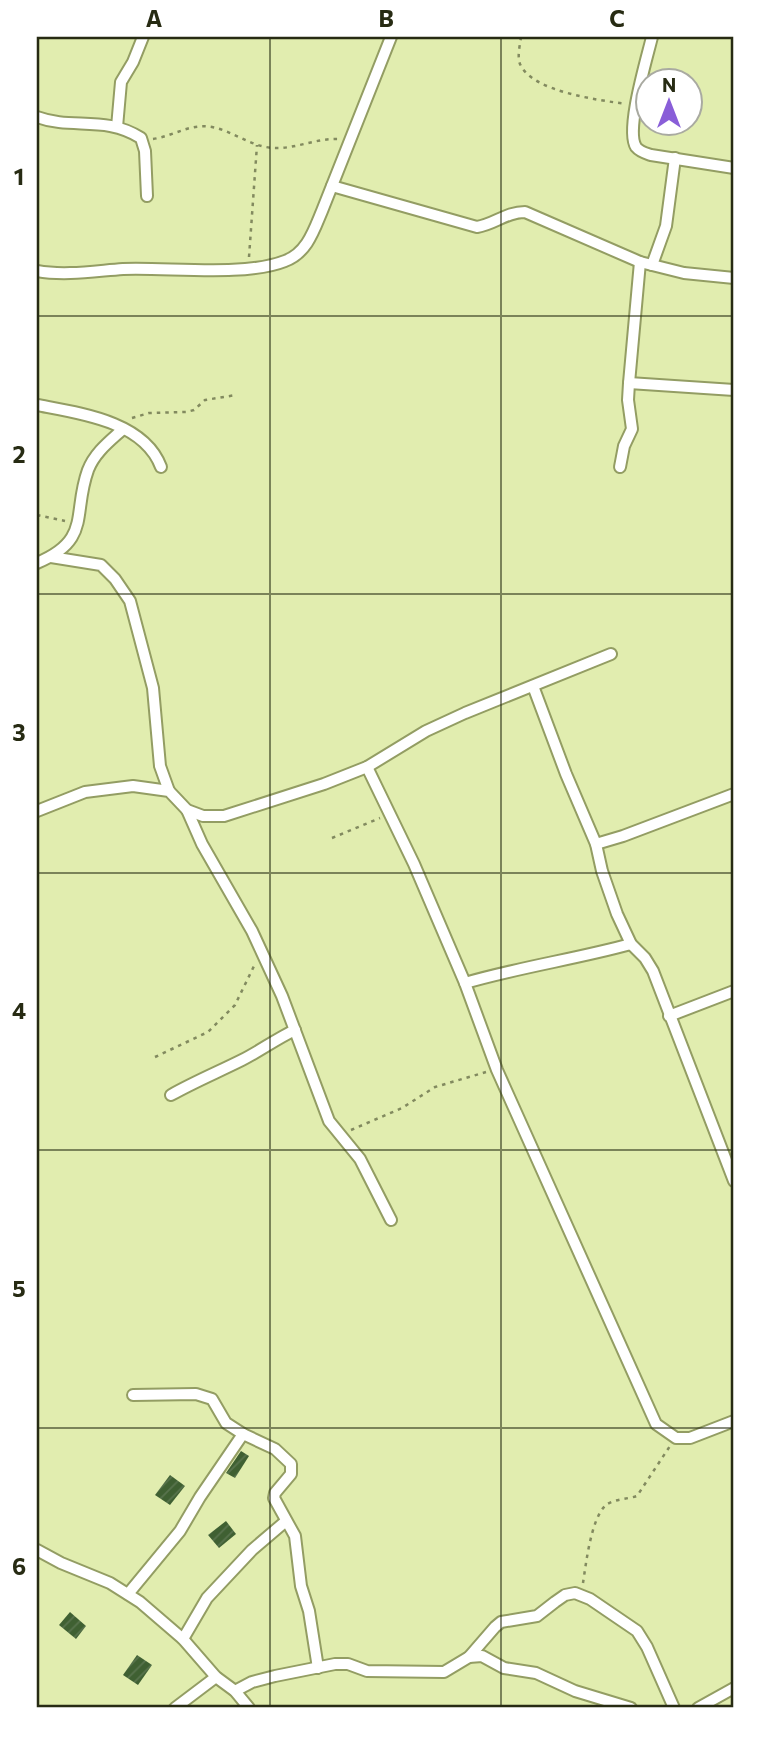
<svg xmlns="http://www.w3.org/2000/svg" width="771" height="1745" font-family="Commissioner,sans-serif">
<defs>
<pattern id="building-hatch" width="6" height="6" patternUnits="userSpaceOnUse" patternTransform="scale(1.75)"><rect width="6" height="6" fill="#3f6032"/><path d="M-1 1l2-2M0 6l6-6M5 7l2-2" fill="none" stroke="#58734d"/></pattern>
</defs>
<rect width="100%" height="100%" fill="#e1edaf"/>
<g fill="url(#building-hatch)">
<polygon points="241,1451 249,1456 235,1478 226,1473"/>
<polygon points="170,1475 185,1486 170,1505 155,1495"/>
<polygon points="226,1521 236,1534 219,1548 208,1535"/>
<polygon points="70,1612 86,1626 76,1639 59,1625"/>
<polygon points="137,1655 152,1665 138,1685 123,1675"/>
</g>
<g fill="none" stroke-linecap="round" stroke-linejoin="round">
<defs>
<g id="minor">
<path d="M652,37c-5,21 -27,93 -16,110 4,5 9,6 15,8l83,13"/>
<path d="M37,117c35,13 68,-2 104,21l4,13 2,45"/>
<polyline points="117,127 121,82 133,62 143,37"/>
<path d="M332,186l145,41c18,-3 29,-15 48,-15l115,50 44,11 50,5"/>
<polyline points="652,265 666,226 675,158"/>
<path d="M37,271c28,5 58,0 86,-2 45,-2 122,8 162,-8 22,-8 29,-31 37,-50l69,-174"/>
<polyline points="629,383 734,390"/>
<path d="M37,405c42,8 107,16 124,62"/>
<polyline points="620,467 624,446 632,429 628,400 629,383 640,262"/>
<polyline points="51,557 101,565 115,579 130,601 153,688 160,766 169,791"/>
<path d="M37,563c55,-23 35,-49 51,-93 7,-18 22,-29 35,-41"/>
<polyline points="533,686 566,774 596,844 602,871 617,914 631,944 645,958 653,971 734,1181"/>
<polyline points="367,767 414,864 465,983 497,1070 656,1424 676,1438 690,1438 734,1421"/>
<polyline points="187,810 202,844 252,931 282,996 329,1121 360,1159 391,1220"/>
<polyline points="37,811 85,792 133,786 169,791 187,810 203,816 224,816 324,784 367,767 426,731 465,713 611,654"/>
<polyline points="596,844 623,836 734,794"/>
<path d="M465,983c55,-16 111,-24 166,-39"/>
<polyline points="669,1016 734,991"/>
<path d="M171,1095c23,-13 47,-23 71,-35 18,-9 34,-21 53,-30"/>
<polyline points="133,1395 196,1394 212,1399 226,1423 243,1434 275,1449 291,1464 291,1474 275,1493 274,1498 295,1536 301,1586 309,1611 318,1668"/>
<polyline points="37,1550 61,1563 110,1583 140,1602 183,1639 216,1677 235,1691 249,1708"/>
<polyline points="128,1594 180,1531 200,1497 243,1434"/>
<polyline points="183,1639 207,1598 252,1550 286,1521"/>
<polyline points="469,1657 482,1656 504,1668 536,1673 575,1691 631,1708"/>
<polyline points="235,1691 252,1682 275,1676 335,1664 348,1664 367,1671 444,1672 469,1657 495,1627 501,1622 537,1616 555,1602 565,1595 575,1593 590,1599 637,1631 647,1647 674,1708"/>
<polyline points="175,1708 216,1677"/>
<polyline points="698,1708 734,1688"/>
</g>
</defs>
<use href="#minor" stroke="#939d63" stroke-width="14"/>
<g stroke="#828a5f" stroke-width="2.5" stroke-dasharray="3.5 5" stroke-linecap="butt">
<path d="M521,37c-1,8 -4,19 -1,27 12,28 79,36 106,40"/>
<path d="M153,139c21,-3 37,-16 59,-12 21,4 39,20 62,21 22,1 42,-10 65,-9"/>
<polyline points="249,257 257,145"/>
<polyline points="132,418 149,413 186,412 194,410 205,400 236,395"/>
<polyline points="37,515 65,521"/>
<polyline points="332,838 380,818"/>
<polyline points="155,1057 208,1032 235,1005 255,964"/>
<polyline points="351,1130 402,1108 435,1087 486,1072"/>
<path d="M583,1583c3,-19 8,-65 23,-78 8,-6 22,-6 31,-9l33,-50"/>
</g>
<use href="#minor" stroke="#fff" stroke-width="10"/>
</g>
<path fill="none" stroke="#272b13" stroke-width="2" stroke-opacity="0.55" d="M270,37v1671M501,37v1671M37,316h697M37,594h697M37,873h697M37,1150h697M37,1428h697"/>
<rect width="771" height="1745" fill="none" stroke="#ffffff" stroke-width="77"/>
<g transform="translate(669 102)"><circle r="33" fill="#ffffff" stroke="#a9aaa1" stroke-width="2"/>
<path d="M0-5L12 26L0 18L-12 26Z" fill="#895ed8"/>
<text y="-10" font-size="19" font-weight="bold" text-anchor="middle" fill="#272b13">N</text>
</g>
<rect x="38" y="38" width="694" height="1668" fill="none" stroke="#272b13" stroke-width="2.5"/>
<g font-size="23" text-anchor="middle" font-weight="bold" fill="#272b13">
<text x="154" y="27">A</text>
<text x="386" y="27">B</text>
<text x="617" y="27">C</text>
<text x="19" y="185">1</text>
<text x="19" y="463">2</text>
<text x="19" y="741">3</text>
<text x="19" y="1019">4</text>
<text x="19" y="1297">5</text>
<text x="19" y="1575">6</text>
</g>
</svg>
